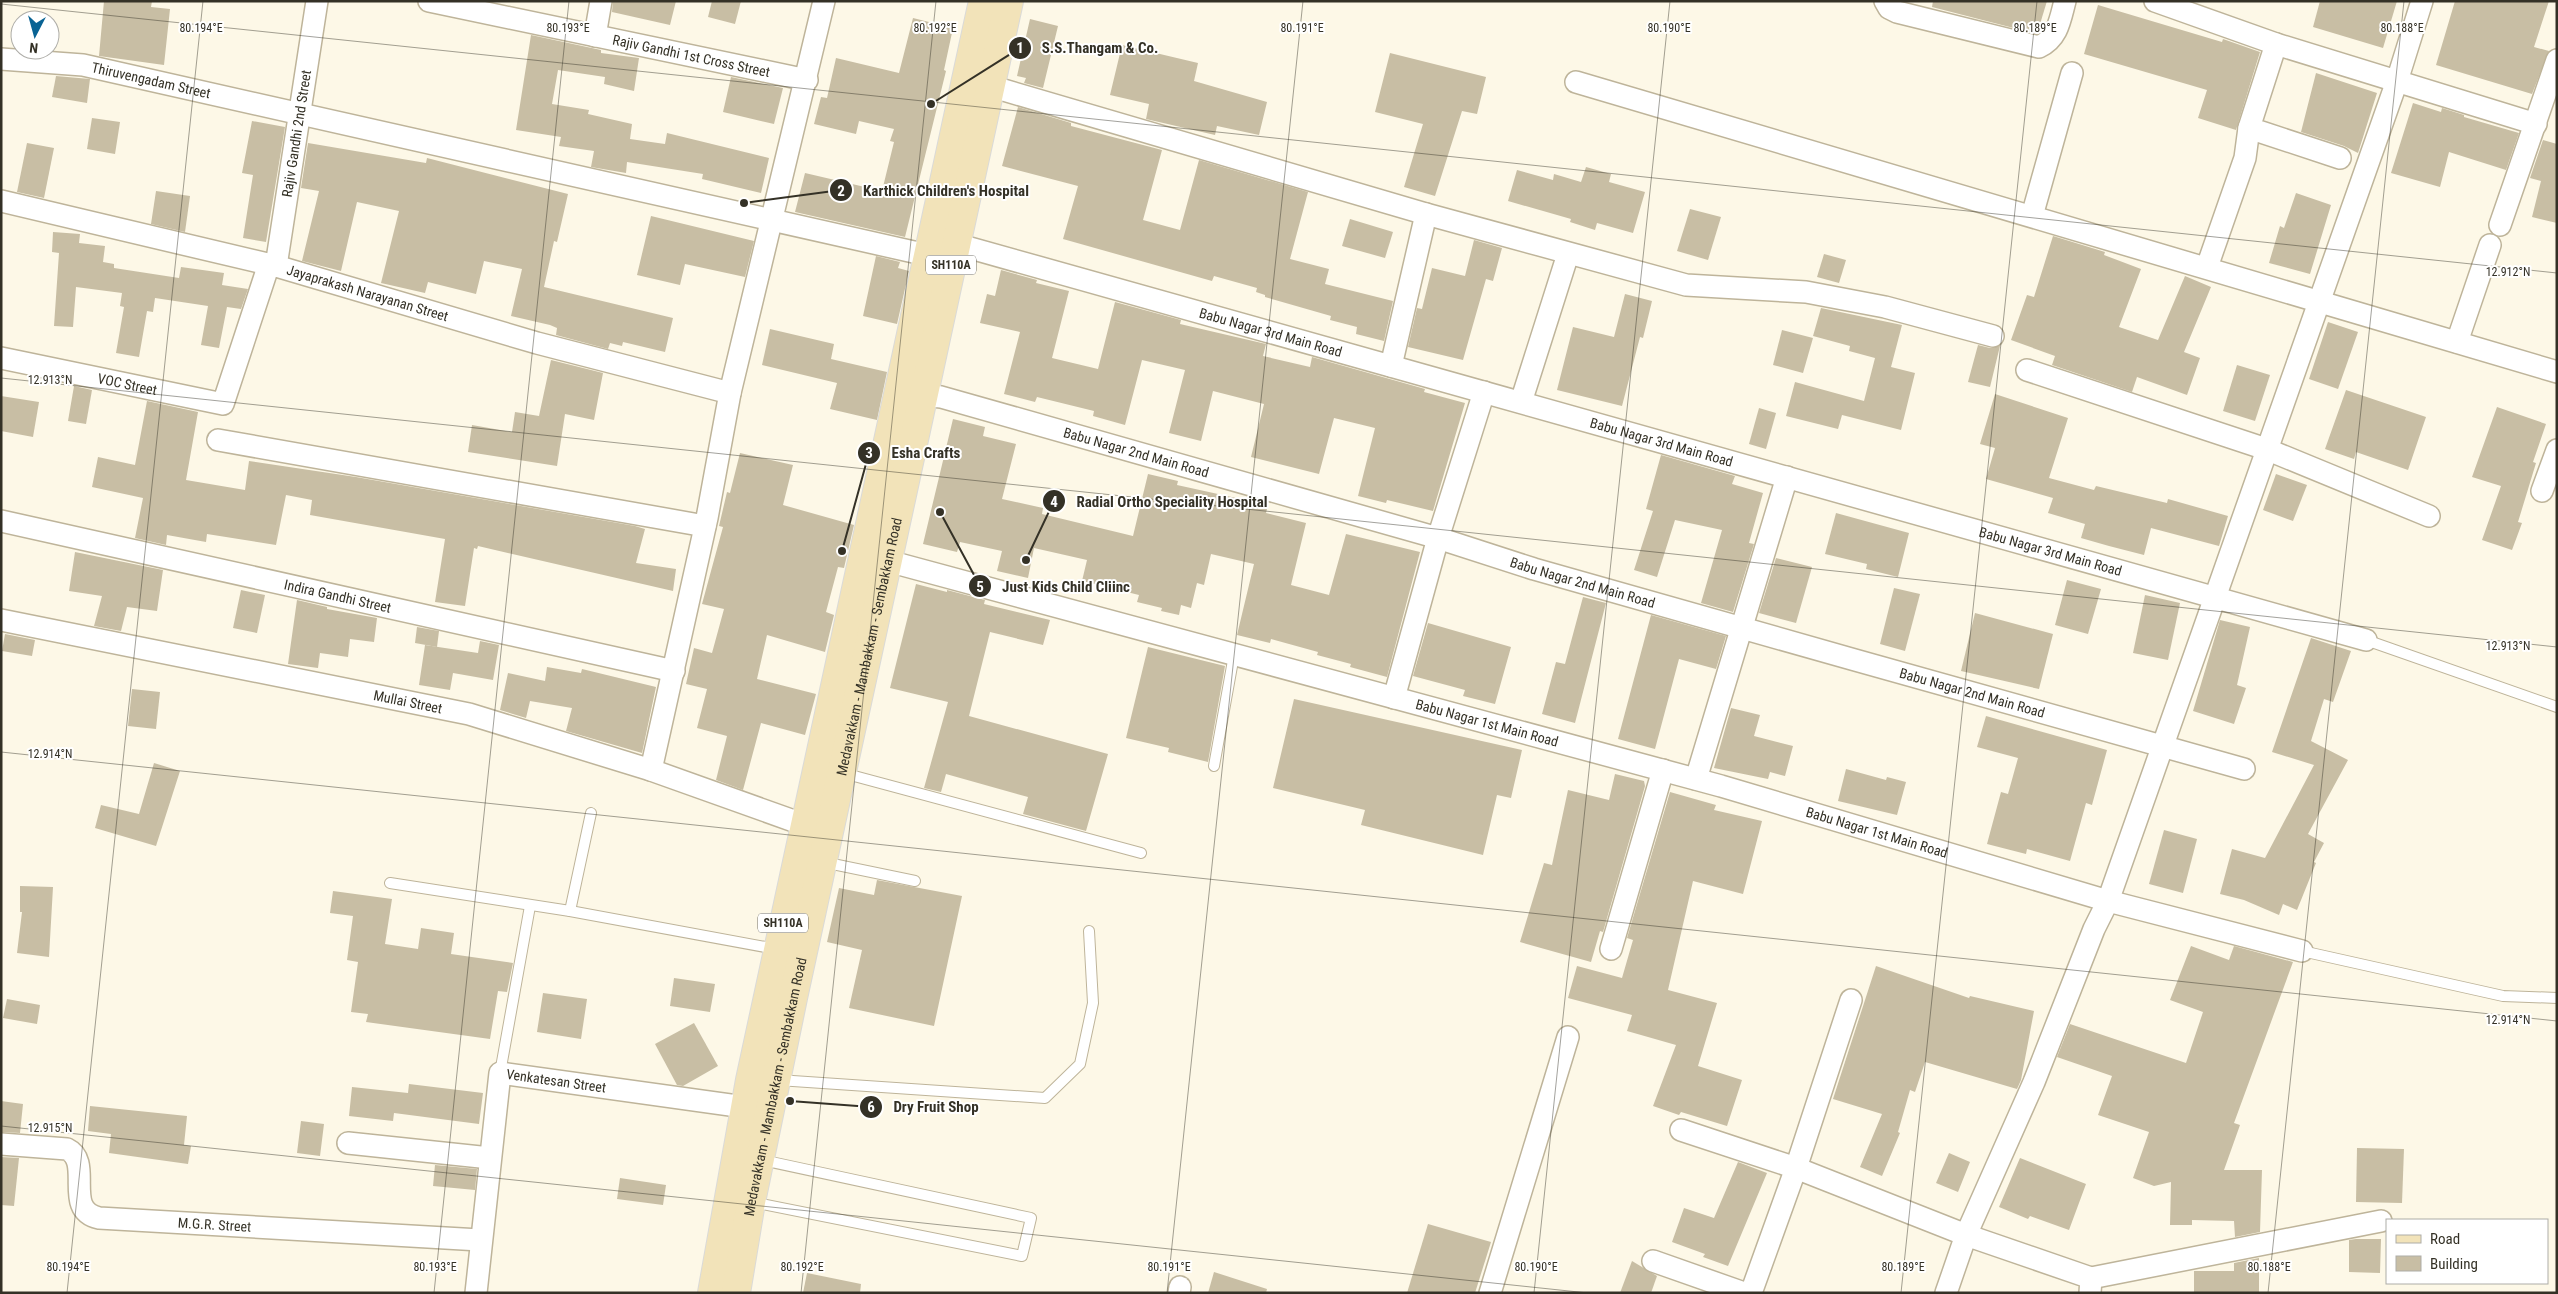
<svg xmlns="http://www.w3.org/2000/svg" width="2558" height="1294" font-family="'Roboto Condensed',sans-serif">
<rect width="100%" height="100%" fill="#fdf8e7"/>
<g fill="#c8bea4">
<polygon points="104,1 152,1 151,7 170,9 164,65 99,56"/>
<polygon points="613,1 676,1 670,25 612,12"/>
<polygon points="712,1 741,1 735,24 708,17"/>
<polygon points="1933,1 2047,1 2037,34 1932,7"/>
<polygon points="2320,1 2397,1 2383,48 2313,27"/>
<polygon points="2455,1 2549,1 2534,47 2549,51 2532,94 2436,65"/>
<polygon points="2098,5 2222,42 2223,39 2260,52 2236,130 2198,118 2207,90 2084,54"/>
<polygon points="913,18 953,28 944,70 946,71 905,237 795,212 805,173 882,191 894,142 890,141 894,129 859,121 856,134 814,124 821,97 827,98 836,58 899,73"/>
<polygon points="1030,19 1058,26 1043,88 1024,83 1026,78 1017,76"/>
<polygon points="531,35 601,50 601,53 639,58 634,91 604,84 605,77 558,70 552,104 589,110 588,114 632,124 630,139 665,144 667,133 769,158 761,193 702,179 703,174 627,162 626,173 591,167 594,151 559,146 561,137 516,130"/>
<polygon points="1122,45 1198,63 1194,81 1267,102 1259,135 1217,126 1215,135 1146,119 1149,104 1110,95"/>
<polygon points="1390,53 1486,77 1477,114 1462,111 1435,196 1404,187 1423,124 1375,112"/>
<polygon points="2316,73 2377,93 2358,153 2344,146 2301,132"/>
<polygon points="56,76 90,79 87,103 52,97"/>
<polygon points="731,77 783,88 774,124 723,112"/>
<polygon points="2413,103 2441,112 2442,108 2464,115 2464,117 2519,133 2506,170 2449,152 2440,187 2391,173"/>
<polygon points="1018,107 1071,123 1071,126 1162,150 1143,220 1180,230 1199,160 1308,192 1290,259 1329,269 1325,284 1393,301 1384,341 1356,334 1357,327 1330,320 1331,316 1265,297 1265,295 1256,292 1257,288 1214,276 1212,281 1063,239 1078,186 1002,166"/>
<polygon points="92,118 120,122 115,154 87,149"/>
<polygon points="252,121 285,127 266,242 243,238 253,175 242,173"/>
<polygon points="2543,140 2557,144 2557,223 2532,217 2541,181 2530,178"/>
<polygon points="27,143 54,148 44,198 17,192"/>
<polygon points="308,143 426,163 427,158 568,194 557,242 554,241 544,287 673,318 665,352 623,342 622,346 610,343 608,349 556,335 557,328 550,325 511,316 522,269 484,261 476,294 428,282 425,293 381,283 399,211 357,202 341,271 302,261 319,191 301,188"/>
<polygon points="1586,167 1611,174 1609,182 1645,192 1633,233 1597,223 1595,230 1570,222 1571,219 1508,201 1517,170 1553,180 1554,174 1581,182"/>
<polygon points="156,191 190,196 185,232 151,224"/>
<polygon points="2296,193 2331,205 2310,274 2269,263 2280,226 2284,228"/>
<polygon points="1690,209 1721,217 1708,260 1677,251"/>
<polygon points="651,216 754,241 745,277 685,264 680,285 637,275"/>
<polygon points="1350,219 1393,232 1385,258 1342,246"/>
<polygon points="53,232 80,234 79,243 105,246 103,262 114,264 114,268 179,278 181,267 224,273 222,285 248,289 241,309 227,307 219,348 201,345 208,306 155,298 153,312 147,311 139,357 116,353 124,307 120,306 122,293 76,287 73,327 54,326 59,253 52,252"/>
<polygon points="2053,236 2105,252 2104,255 2141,269 2119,327 2158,340 2185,276 2211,287 2184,352 2200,358 2187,395 2137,377 2132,392 2052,365 2055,356 2011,340 2027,295 2034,297"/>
<polygon points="1474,240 1502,248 1493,281 1486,279 1463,360 1408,347 1417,308 1422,309 1432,268 1465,276"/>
<polygon points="1824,254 1846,260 1839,283 1817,277"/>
<polygon points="876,256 900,262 898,268 909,271 897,324 863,316"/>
<polygon points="1001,270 1037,280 1036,283 1069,291 1052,358 1098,369 1115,302 1181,320 1180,324 1266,344 1263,356 1310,367 1312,357 1425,389 1424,392 1465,403 1433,511 1387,500 1386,503 1358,496 1375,428 1334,418 1319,474 1251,457 1264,404 1213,391 1201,441 1169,433 1185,370 1142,360 1125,425 1093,416 1094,411 1037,397 1035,402 1004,394 1020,332 980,323 987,294 995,296"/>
<polygon points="1625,294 1652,301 1643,338 1640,337 1622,406 1557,390 1573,327 1614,337"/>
<polygon points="1821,308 1902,325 1891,367 1915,373 1901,430 1842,415 1838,429 1786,416 1795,382 1864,401 1875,358 1849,351 1850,346 1813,336"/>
<polygon points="2328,322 2358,332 2338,389 2309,379"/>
<polygon points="770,329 834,344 831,359 887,372 877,420 830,409 837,383 762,365"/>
<polygon points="1782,330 1813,338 1803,373 1773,365"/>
<polygon points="1978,345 1990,348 2000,346 1990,387 1968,382"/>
<polygon points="551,360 603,373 594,420 565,414 557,466 468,452 472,425 512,432 515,412 539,416"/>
<polygon points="2237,365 2270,375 2255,421 2223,411"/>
<polygon points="74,386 92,390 86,424 68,421"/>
<polygon points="2346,390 2426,417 2408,470 2356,452 2354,459 2325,449"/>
<polygon points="1995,394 2068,418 2049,478 2094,490 2096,486 2167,503 2168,499 2228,516 2219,546 2151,528 2144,555 2109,546 2081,538 2085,524 2048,513 2053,498 1986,479 1995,448 1980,444"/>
<polygon points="1,396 39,402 33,437 1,431"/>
<polygon points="147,401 198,412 186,480 245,490 249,461 356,477 635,526 645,529 636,563 676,569 673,591 478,546 477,549 474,548 465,606 435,602 445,539 310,515 312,500 286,495 276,545 207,534 206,542 167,535 166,545 135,538 143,498 92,487 98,457 135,465"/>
<polygon points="2497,407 2546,424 2533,462 2536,463 2518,522 2522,523 2512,550 2482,540 2501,486 2472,477"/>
<polygon points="1759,408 1776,413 1766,449 1749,444"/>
<polygon points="953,419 985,427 983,436 1016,444 1002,499 1043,508 1042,514 1133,536 1148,474 1178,481 1177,485 1268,505 1266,513 1306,523 1291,585 1329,595 1346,534 1420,552 1387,677 1350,667 1351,664 1317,655 1318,652 1271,639 1270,643 1237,635 1254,564 1211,554 1204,585 1197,583 1191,608 1181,605 1179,615 1161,611 1162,608 1137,602 1139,595 1082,581 1087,560 1034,548 1028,578 997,571 1002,551 960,542 957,552 923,544"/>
<polygon points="740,453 793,465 783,505 854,525 844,568 838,567 826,612 834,615 825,652 767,635 757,679 816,694 805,735 761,723 743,790 716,780 727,736 697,728 707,689 686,684 694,648 712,653 724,609 702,604 723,527 719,526 727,492 730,493"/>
<polygon points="1661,455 1735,476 1732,484 1763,493 1749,543 1754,544 1733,612 1701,603 1722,530 1675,520 1657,577 1634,570 1653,511 1646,509"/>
<polygon points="2276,474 2307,485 2293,521 2263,510"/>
<polygon points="1836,513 1909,533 1898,577 1866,569 1867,564 1825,554"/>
<polygon points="75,552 163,570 157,611 127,607 121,631 94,626 102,596 69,591"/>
<polygon points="1776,558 1812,567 1796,623 1759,613"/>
<polygon points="2067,580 2101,589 2088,634 2055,625"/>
<polygon points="916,584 947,592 947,590 985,600 984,604 1050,620 1043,645 990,632 969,716 1108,754 1086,831 1023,814 1028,797 946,774 941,792 924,788 948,702 890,688"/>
<polygon points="1894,588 1920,594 1905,651 1880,644"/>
<polygon points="241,590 265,595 257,633 233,628"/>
<polygon points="2145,595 2180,603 2168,660 2133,653"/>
<polygon points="1583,597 1606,603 1575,723 1542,714 1556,662 1565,664"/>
<polygon points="297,600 327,607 327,609 377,618 374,642 350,639 348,657 320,653 318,668 288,664"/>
<polygon points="1975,613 2053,634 2039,689 1961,671"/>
<polygon points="1651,615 1726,636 1716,669 1679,659 1655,749 1618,739"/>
<polygon points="2220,620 2250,627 2237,685 2246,688 2234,724 2193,711"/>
<polygon points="1428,623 1511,647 1495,704 1463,696 1465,690 1413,676"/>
<polygon points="417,627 439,631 437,647 415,643"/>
<polygon points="5,634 35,640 32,656 2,651"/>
<polygon points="2311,638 2351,651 2333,702 2324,699 2311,741 2348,760 2308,834 2324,843 2314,862 2316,863 2297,910 2283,904 2279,915 2244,900 2220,894 2232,849 2265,858 2314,765 2272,752"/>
<polygon points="480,641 499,645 493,680 453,673 450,690 419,685 425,645 478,653"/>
<polygon points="1148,647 1225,666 1208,762 1168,752 1169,748 1126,738"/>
<polygon points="547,667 581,673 582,669 656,687 642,753 566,731 572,708 530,701 526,718 500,710 508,673 545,681"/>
<polygon points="132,689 160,692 156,729 128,726"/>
<polygon points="1294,699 1522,750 1511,798 1497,795 1483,855 1361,825 1365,810 1273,788"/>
<polygon points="1731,708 1760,715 1754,736 1793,746 1785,776 1770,772 1768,779 1714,768"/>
<polygon points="1986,716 2107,750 2092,805 2086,803 2070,861 2027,849 2026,854 1987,844 2001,792 2008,794 2018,758 1977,747"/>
<polygon points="154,763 180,771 156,846 95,828 101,805 139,814"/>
<polygon points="1846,769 1886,780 1887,777 1906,782 1897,815 1838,801"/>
<polygon points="1615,774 1644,781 1645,786 1603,932 1600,931 1591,962 1520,942 1544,863 1552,865 1568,790 1609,800"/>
<polygon points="1670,792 1716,805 1714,810 1762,821 1743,894 1693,881 1668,990 1717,1003 1698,1066 1742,1080 1727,1126 1681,1112 1679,1115 1653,1106 1676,1045 1627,1031 1632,1015 1568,998 1577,966 1622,978 1633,940 1627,938"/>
<polygon points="2164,830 2197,839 2183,893 2149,884"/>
<polygon points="877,880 962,896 934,1026 849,1008 862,950 827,942 839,888 874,895"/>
<polygon points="20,886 53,887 49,957 17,953 22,912 20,912"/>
<polygon points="333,891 392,899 385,944 418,949 421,928 454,933 451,954 513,963 507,992 498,991 490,1039 366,1022 368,1014 351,1012 358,962 347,960 353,916 330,913"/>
<polygon points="2191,946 2229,960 2234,946 2293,962 2234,1123 2240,1125 2224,1170 2262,1170 2260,1232 2235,1237 2234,1221 2192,1220 2192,1225 2170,1225 2171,1182 2154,1186 2133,1178 2149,1132 2098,1115 2112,1076 2057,1057 2070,1024 2186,1063 2203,1012 2170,1000"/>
<polygon points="1876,966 1969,998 1970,996 2034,1011 2021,1080 2017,1089 1925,1062 1915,1092 1910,1090 1898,1132 1900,1133 1882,1176 1860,1167 1882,1114 1833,1099"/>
<polygon points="674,978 715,984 710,1012 670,1006"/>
<polygon points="543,993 587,999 581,1039 537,1032"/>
<polygon points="7,999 40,1005 37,1024 3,1018"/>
<polygon points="694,1023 718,1066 683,1086 677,1085 655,1044"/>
<polygon points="409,1084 483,1093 479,1124 394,1113 393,1121 349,1116 352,1087 408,1093"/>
<polygon points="1,1101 23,1104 20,1133 1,1132"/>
<polygon points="90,1106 187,1116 184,1145 191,1146 188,1164 109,1153 111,1134 88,1131"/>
<polygon points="301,1121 324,1124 320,1156 297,1153"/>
<polygon points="2357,1148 2404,1149 2402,1203 2356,1202"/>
<polygon points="1949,1153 1970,1162 1958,1192 1936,1183"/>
<polygon points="1,1157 19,1158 14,1206 1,1205"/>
<polygon points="2020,1158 2086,1184 2069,1230 2030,1216 2028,1219 1999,1207"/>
<polygon points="1738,1162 1767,1173 1728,1266 1703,1257 1705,1254 1672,1242 1684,1208 1714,1218"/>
<polygon points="435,1165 477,1169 475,1190 433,1186"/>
<polygon points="620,1178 666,1185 663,1205 617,1199"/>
<polygon points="1428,1224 1491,1242 1475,1293 1407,1293"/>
<polygon points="2356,1239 2381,1239 2380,1273 2349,1272 2349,1240"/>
<polygon points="2259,1258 2259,1293 2194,1293 2194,1271 2234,1271 2234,1263"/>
<polygon points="1632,1261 1657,1276 1651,1293 1620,1293"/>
<polygon points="1214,1272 1267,1289 1266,1293 1208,1293"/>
<polygon points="807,1273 861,1284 860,1293 803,1293"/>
</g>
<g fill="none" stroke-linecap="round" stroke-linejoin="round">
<defs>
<g id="service">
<polyline points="2366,640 2557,707"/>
<polyline points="1214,766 1234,655"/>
<polyline points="843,773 1141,853"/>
<polyline points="823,862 915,881"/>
<polyline points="390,883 570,911 776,949"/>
<polyline points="570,911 591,813"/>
<polyline points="2302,951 2503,996 2557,998"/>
<polyline points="500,1073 530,906"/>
<polyline points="778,1080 1045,1098 1080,1064 1093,1003 1089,931"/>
<polyline points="752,1202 1022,1256 1031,1218 762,1160"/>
</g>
<g id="minor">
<path id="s1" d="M429,1l378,79"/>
<path d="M1885,1l4,7 8,4 142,35c19,-9 21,-27 26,-46"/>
<polyline points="2155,1 2276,44 2536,124"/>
<polyline points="595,36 601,1"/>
<polyline points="2276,44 2249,128 2340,158"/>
<path id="s2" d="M1,59l82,6 844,190"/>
<polyline points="1576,82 2557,372"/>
<polyline points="990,86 1426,214 1686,285 1806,292 1885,307 1993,336"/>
<path id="s3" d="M1,201l275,65 261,77 193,50"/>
<polyline points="2032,216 2072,73"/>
<polyline points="2500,225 2557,60"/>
<path id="s4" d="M941,242l15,2 1410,396"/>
<path id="s5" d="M276,266l41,-265"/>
<polyline points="2207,267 2245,158 2249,128"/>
<polyline points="2457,342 2490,245"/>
<path id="s6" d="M1,358l222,46 46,-140"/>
<polyline points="1391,366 1426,214"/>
<polyline points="2027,370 2266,449 2429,516"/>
<path id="s7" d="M923,395l18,2 497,141 96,31 321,91 389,109"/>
<polyline points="1521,402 1568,254"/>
<polyline points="218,440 705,526"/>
<polyline points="2542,491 2557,450"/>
<path id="s8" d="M1,521l673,150"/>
<path id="s9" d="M873,557l848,229 387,115 194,50"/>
<path id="s10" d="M1,620l468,94 182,56 154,55"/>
<polyline points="1394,698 1438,538 1484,392"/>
<polyline points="651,770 707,518 730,393 824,1"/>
<polyline points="1696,779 1787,477"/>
<polyline points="1611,949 1663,770"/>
<polyline points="1681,1130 1796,1168 1851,1000"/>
<polyline points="348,1143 490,1158"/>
<path id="s11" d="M1,1144l66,5c27,13 -5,61 32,69l381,22"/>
<polyline points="1653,1261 1744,1293"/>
<polyline points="2091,1278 2381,1221"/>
<path id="s12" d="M476,1293l24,-220 259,36"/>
<polyline points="1179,1293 1180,1287"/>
<polyline points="1490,1293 1568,1037"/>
<polyline points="1751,1293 1796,1168 1966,1235 2034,1082 2094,929 2108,901 2397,81 2422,1"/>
<polyline points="1946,1293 1966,1235 2091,1278 2090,1293"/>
</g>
<g id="primary">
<polyline points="712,1293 750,1080 983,1"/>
<path id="s13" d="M736,1293l15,-91 42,-204 216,-997"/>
</g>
</defs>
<use href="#service" stroke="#beb49a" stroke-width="12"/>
<use href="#minor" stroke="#beb49a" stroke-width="24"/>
<use href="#primary" stroke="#dadad8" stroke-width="30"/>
<use href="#service" stroke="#fff" stroke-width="10"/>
<use href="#minor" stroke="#fff" stroke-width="21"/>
<use href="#primary" stroke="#f2e3b9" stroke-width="28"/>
</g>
<path fill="none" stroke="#343126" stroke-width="1" stroke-opacity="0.45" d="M1,4l2556,269M1,378l2556,269M1,752l2556,269M1,1126l1587,167M67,1293l136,-1292M434,1293l135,-1292M801,1293l135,-1292M1167,1293l136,-1292M1534,1293l136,-1292M1901,1293l136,-1292M2268,1293l136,-1292"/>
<g text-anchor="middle" stroke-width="4" stroke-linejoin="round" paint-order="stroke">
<g fill="#fff" stroke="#716f67" stroke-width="1">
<rect x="926" y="255.5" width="50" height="19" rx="4"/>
<rect x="758" y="913.5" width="50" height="19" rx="4"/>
</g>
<g font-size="12" font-weight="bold" fill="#343126">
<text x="951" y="269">SH110A</text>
<text x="783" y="927">SH110A</text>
</g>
<g font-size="14" fill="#343126" stroke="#fff">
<text dy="5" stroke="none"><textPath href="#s1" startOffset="268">Rajiv Gandhi 1st Cross Street</textPath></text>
<text dy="5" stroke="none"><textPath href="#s2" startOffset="152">Thiruvengadam Street</textPath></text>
<text dy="5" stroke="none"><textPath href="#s5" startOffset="134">Rajiv Gandhi 2nd Street</textPath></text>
<text dy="5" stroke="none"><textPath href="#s3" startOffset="378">Jayaprakash Narayanan Street</textPath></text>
<text dy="5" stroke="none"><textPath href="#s4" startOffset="342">Babu Nagar 3rd Main Road</textPath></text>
<text dy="5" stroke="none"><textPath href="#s6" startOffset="129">VOC Street</textPath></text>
<text dy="5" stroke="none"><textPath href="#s4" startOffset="748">Babu Nagar 3rd Main Road</textPath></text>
<text dy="5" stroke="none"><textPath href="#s7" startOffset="221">Babu Nagar 2nd Main Road</textPath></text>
<text dy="5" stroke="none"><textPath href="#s4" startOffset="1152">Babu Nagar 3rd Main Road</textPath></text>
<text dy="5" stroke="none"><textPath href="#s7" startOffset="686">Babu Nagar 2nd Main Road</textPath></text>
<text dy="5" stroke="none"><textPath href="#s8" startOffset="345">Indira Gandhi Street</textPath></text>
<text dy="5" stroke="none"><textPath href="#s13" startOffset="660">Medavakkam - Mambakkam - Sembakkam Road</textPath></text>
<text dy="5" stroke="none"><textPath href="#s7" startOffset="1091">Babu Nagar 2nd Main Road</textPath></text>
<text dy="5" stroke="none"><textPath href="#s10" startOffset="415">Mullai Street</textPath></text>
<text dy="5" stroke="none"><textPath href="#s9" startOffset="636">Babu Nagar 1st Main Road</textPath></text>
<text dy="5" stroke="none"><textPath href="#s9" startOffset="1041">Babu Nagar 1st Main Road</textPath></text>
<text dy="5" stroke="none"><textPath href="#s12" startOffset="278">Venkatesan Street</textPath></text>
<text dy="5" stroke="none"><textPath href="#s13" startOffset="210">Medavakkam - Mambakkam - Sembakkam Road</textPath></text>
<text dy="5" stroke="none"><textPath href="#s11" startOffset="265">M.G.R. Street</textPath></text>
</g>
</g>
<g font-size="12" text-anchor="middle" fill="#343126" stroke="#fff" stroke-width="4" stroke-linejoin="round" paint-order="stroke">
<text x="201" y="32">80.194°E</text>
<text x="568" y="32">80.193°E</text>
<text x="935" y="32">80.192°E</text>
<text x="1302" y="32">80.191°E</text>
<text x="1669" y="32">80.190°E</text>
<text x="2035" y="32">80.189°E</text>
<text x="2402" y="32">80.188°E</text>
<text x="2508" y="276">12.912°N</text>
<text x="50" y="384">12.913°N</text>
<text x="2508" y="650">12.913°N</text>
<text x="50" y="758">12.914°N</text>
<text x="2508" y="1024">12.914°N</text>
<text x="50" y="1132">12.915°N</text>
<text x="68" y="1271">80.194°E</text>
<text x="435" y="1271">80.193°E</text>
<text x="802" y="1271">80.192°E</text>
<text x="1169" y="1271">80.191°E</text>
<text x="1536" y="1271">80.190°E</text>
<text x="1903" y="1271">80.189°E</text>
<text x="2269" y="1271">80.188°E</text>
</g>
<path fill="none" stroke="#343126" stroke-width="2" d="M931 104L1020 48M744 203L841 190M842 551L869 453M1026 560L1054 501M940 512L980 586M790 1101L871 1107"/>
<g fill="#343126" stroke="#fff" stroke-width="2">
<circle cx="931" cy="104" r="5"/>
<circle cx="744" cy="203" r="5"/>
<circle cx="842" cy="551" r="5"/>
<circle cx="1026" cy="560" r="5"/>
<circle cx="940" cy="512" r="5"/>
<circle cx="790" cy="1101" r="5"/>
<circle cx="1020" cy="48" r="12"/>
<circle cx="841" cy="190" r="12"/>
<circle cx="869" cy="453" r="12"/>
<circle cx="1054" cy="501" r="12"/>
<circle cx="980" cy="586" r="12"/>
<circle cx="871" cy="1107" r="12"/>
</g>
<g font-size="15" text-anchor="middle" font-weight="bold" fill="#fff">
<text x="1020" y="53">1</text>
<text x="841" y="196">2</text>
<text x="869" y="458">3</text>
<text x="1054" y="507">4</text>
<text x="980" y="592">5</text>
<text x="871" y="1112">6</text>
</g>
<g font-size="15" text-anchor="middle" font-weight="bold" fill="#343126" stroke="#fff" stroke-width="4" stroke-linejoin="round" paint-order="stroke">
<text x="1100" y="53">S.S.Thangam &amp; Co.</text>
<text x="946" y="196">Karthick Children's Hospital</text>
<text x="926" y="458">Esha Crafts</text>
<text x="1172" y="507">Radial Ortho Speciality Hospital</text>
<text x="1066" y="592">Just Kids Child Cliinc</text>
<text x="936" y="1112">Dry Fruit Shop</text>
</g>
<rect width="2558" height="1294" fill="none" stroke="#343126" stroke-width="5"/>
<rect x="2386" y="1219" width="162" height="65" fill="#ffffff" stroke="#aeada8"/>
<rect x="2396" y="1235" width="25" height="8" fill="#f2e3b9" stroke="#aeada8"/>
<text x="2430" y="1244" font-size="15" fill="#343126">Road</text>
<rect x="2396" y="1256" width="25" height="15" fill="#c8bea4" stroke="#aeada8"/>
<text x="2430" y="1269" font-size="15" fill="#343126">Building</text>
<g transform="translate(35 35) rotate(186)"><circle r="24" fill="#ffffff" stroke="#aeada8"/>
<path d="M0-4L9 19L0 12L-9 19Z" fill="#096394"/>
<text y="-8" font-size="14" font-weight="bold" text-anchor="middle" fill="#343126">N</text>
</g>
</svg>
